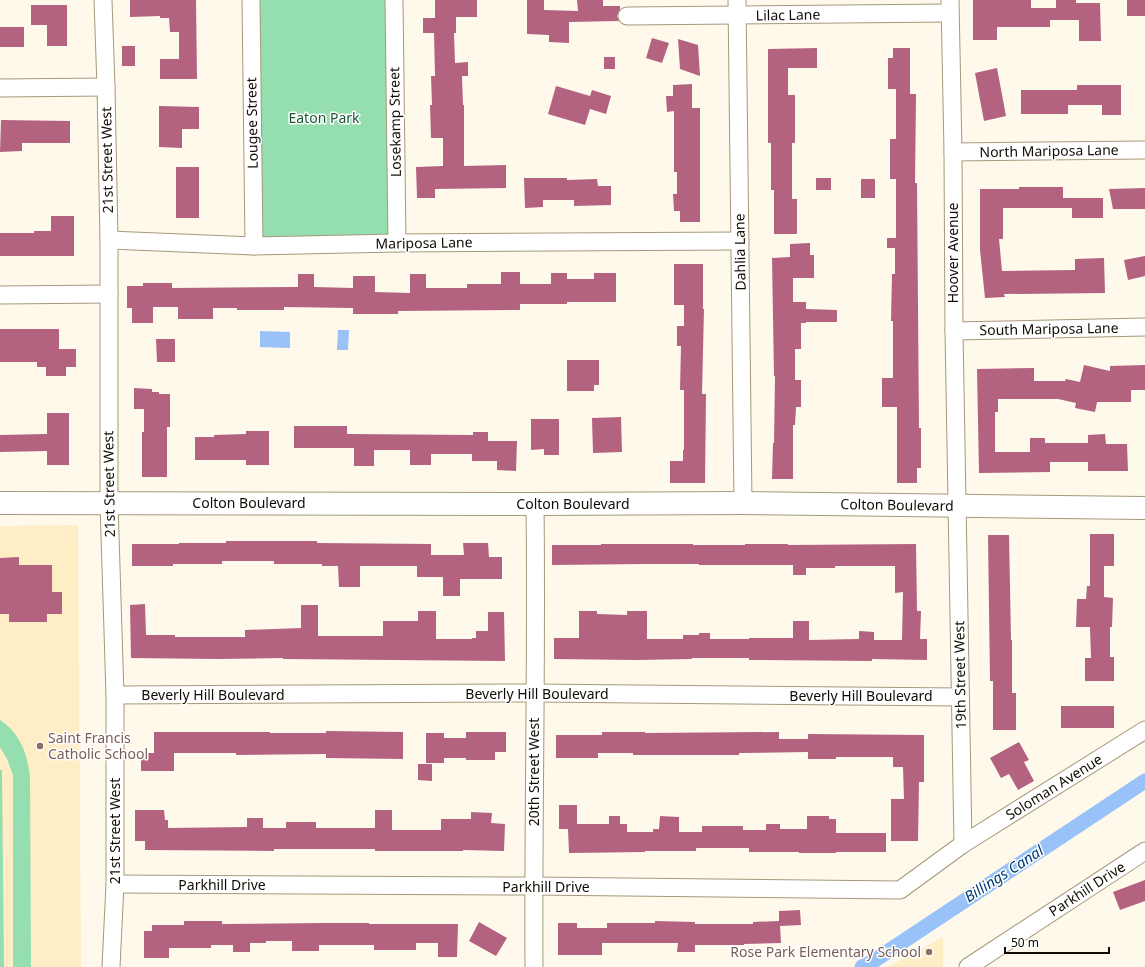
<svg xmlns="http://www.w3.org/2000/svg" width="1145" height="967" font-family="'Noto Sans',sans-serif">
<rect width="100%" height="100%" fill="#fff9ec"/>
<g fill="#ffedc5">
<polygon points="78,525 81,967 0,967 0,526"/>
<polygon points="943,937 943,967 888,967"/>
</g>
<g fill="#95deaf">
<polygon points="258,0 388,0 391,236 260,237"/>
<path d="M0,720c20,13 27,33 30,56l1,191h-18v-192l-6,-16 -7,-12z"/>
<polygon points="0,770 2,770 4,967 0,967"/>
</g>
<g fill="#98c2f8">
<polygon points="338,330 349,330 348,350 337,350"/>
<polygon points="260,331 290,332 290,348 260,347"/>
</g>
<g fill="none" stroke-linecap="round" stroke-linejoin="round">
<polyline stroke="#98c2f8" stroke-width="15" points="862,967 872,962 1145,781"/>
</g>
<g fill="#b36280">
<polygon points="130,0 196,0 197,79 160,79 160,59 179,59 179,32 170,32 169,18 160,18 160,16 130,17"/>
<polygon points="435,0 477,0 477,17 456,17 456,33 454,33 455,63 468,62 468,76 462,76 463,105 464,105 464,166 506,165 506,188 435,189 435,198 417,198 416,167 443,166 443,138 431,138 430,105 432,105 431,76 435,76 434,33 423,33 423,18 435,18"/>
<polygon points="527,0 544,0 544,10 578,11 577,0 603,0 603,6 620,6 620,9 617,16 619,21 569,22 569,43 549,42 549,35 527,34"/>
<polygon points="973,0 1031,0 1031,8 1056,8 1056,0 1076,0 1076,3 1100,3 1101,41 1079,41 1079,20 1050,20 1050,27 997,27 997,40 973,40"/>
<rect x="1127" y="0" width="18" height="16"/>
<polygon points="31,5 67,5 67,46 47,46 47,25 31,25"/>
<rect x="0" y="27" width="24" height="20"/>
<polygon points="652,38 669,43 662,63 646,58"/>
<polygon points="678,39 698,45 700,76 680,69"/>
<rect x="122" y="46" width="13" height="20"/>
<polygon points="817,48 817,68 788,68 788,95 795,95 795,143 792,143 792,199 797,199 797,234 774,234 774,190 771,190 771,143 768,143 768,49"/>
<polygon points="893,48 910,48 910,94 916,94 915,183 917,183 919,428 921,428 921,468 917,468 917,483 897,483 897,407 882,407 882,378 893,378 893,321 891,321 892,274 895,274 895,248 887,248 887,238 896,238 896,179 890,179 890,139 896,139 896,89 888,89 888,58 893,58"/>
<rect x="604" y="57" width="11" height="12"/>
<polygon points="997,68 1006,116 984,121 975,73"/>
<polygon points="692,84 692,108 700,108 700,222 680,222 680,211 674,211 673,194 677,194 677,172 674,172 674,111 667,112 666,96 673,96 673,85"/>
<polygon points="1077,85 1121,85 1121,115 1102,115 1102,105 1068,105 1068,114 1021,114 1021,90 1077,90"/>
<polygon points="556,86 590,96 592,90 611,96 606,114 590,109 585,125 548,114"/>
<polygon points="159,106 199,107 199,129 182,129 182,148 159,147"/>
<polygon points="1,120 70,121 70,143 22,143 22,151 0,152"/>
<rect x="176" y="167" width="23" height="51"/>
<polygon points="524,178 567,178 567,180 597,179 598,186 611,186 611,205 574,206 574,200 543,200 543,207 525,208"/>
<rect x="816" y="178" width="15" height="12"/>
<rect x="861" y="179" width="14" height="19"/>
<polygon points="1019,187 1063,187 1063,198 1103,198 1103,218 1072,218 1072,208 1003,208 1003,239 999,239 1002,271 1075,270 1075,259 1104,258 1105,293 1004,294 1005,297 985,298 980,250 980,189 1019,189"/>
<polygon points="1145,188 1145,209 1113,209 1109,189"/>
<polygon points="51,216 74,216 74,256 0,256 0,233 34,233 34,231 51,231"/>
<polygon points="810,243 810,255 814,255 814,278 793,278 793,302 806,302 806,309 837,310 837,322 806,322 806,323 801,323 801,349 795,349 795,380 801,380 801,407 796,407 795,425 793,425 793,479 772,479 773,443 774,443 775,376 774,376 772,258 790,257 790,244"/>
<polygon points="1145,256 1145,276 1128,280 1124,260"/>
<polygon points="674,264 703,264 703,309 704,309 702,394 706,394 705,483 670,483 670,461 683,461 683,450 684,450 684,390 680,390 681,346 677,346 677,326 684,326 684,305 674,305"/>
<polygon points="501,272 520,272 520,284 551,284 551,273 567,273 567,279 594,279 594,273 616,273 616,302 567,302 567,304 520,304 520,310 398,311 398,314 353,314 353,308 284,307 284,310 237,310 237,308 213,308 213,319 178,319 178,307 153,307 153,323 132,323 132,308 127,308 127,286 143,286 143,283 172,283 172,288 298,287 298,274 314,274 314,287 353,288 353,276 375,276 375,292 410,293 410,274 426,274 426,288 467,288 467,284 501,284"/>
<polygon points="0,329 59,329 59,349 76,349 76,367 66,367 66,376 46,376 46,367 37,367 37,362 0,362"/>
<polygon points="156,339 175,339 175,362 157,362"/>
<polygon points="567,360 599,360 599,385 594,385 594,391 567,391"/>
<polygon points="1084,365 1110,371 1110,366 1145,365 1145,390 1131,390 1131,402 1097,402 1095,412 1075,408 1076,403 1058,399 998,399 998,412 995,412 995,452 1030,452 1030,438 1045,438 1045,443 1088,443 1088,435 1105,434 1106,444 1127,444 1128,471 1088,471 1088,462 1050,462 1050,472 979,473 977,369 1034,368 1034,381 1065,381 1066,379 1080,382"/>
<polygon points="134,388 152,389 152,392 159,392 159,394 170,394 170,427 167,427 167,477 142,477 142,432 144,432 144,409 134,409"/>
<polygon points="47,413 69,413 69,465 47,465 47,451 0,452 0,435 47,434"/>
<polygon points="621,417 622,452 593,453 592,418"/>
<polygon points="531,419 559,419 559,455 544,455 544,449 531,450"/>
<polygon points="294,426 347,426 347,434 473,435 473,432 488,432 488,441 517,441 516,471 497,470 497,461 472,461 472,454 431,454 431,465 410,465 410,450 374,450 374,466 354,466 354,448 294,448"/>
<polygon points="246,431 269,431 269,465 246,465 246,460 195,460 195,437 214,437 214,435 246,434"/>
<polygon points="1090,534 1114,534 1114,566 1104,566 1104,597 1113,598 1112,627 1110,627 1110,657 1114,657 1114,681 1085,681 1085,658 1091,658 1090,627 1076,627 1077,599 1086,599 1087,586 1090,586"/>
<polygon points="988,535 1009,535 1011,640 1012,640 1012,693 1016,693 1016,730 993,730 993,681 990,681"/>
<polygon points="226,541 317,541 317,543 431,544 431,555 464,555 463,543 488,543 489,557 502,557 502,579 460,579 460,596 443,596 443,577 417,577 417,566 360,566 360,587 339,587 338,566 322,566 322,564 274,564 274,561 222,561 222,564 173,564 173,566 132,566 132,544 179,544 179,543 226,543"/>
<polygon points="601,544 693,544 693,545 745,545 745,544 788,544 788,545 916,544 917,611 921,611 920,639 927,639 927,660 872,659 872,661 749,660 749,658 692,658 692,659 636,660 554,659 554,638 579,638 579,611 597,611 597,614 627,615 627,611 647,611 647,639 683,639 683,635 699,635 699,633 710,633 710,639 749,639 749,638 793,638 793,621 809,621 809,640 859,639 859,631 874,632 874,640 902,640 903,592 895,593 895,566 835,566 835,568 806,568 806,575 793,575 793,565 699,565 699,564 644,564 552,565 552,545 601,545"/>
<polygon points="19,557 19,565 52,565 52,592 62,592 62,614 47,614 47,622 9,622 9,614 0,614 0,558"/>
<polygon points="145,604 146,635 175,635 175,637 245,637 245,630 301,628 301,605 318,605 318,636 383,636 383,621 418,621 418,611 436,611 436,639 472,639 472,638 476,638 476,631 488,631 488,612 504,612 505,661 283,659 283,658 217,659 131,658 130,605"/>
<rect x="1061" y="706" width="53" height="22"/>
<polygon points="326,731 403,732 403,759 326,758 326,754 236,755 236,753 174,753 174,771 141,771 141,753 154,753 154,732 270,732 270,733 326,733"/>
<polygon points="466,732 506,732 506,752 495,752 495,760 466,760 466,758 444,758 444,763 426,763 426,733 444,733 444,738 466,738"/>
<polygon points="602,732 645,732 645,733 779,732 779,739 808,739 808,734 924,735 924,782 919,782 918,841 891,841 891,799 904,799 903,767 893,767 893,757 836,757 836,759 808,759 808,752 739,753 739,755 633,755 633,753 598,753 598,758 556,758 556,735 602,735"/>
<polygon points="1019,742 1029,760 1024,762 1034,781 1018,790 1009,774 1001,778 990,758"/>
<polygon points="418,764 432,764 432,781 418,780"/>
<polygon points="559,805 577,805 577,824 609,824 609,816 620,816 620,824 627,824 627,832 653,832 653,829 659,829 660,816 679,817 679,832 702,832 702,826 743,826 743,830 766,830 766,824 780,824 780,829 807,829 807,816 829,816 829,819 836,819 836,833 886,833 886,852 836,852 836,853 799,853 799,852 749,852 749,848 696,848 696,851 645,851 645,852 569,853 568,829 559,829"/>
<polygon points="135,810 164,810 165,820 168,820 168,828 247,827 247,818 263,818 263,828 286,828 286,822 316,822 316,828 375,828 375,810 392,810 392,830 441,830 441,819 471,819 471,812 492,813 491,823 505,824 504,851 463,850 463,851 375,851 375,849 274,849 274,851 145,850 145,841 135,841"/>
<polygon points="1145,880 1145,901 1120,910 1113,892"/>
<polygon points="800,910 801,925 780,926 781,943 744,944 744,945 695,945 695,952 677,952 678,943 602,943 602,955 558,955 558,923 577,923 577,928 607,928 607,923 655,923 655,921 695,922 695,924 753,924 753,922 779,921 779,911"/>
<polygon points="184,921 222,921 222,924 325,923 369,923 369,924 458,924 457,957 438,957 438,943 416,943 416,950 374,950 374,945 319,945 319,951 292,951 292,941 266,941 266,943 250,943 250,952 233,952 233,945 211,945 211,948 169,948 169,958 144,958 144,931 152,931 152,925 184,925"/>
<polygon points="479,922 507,938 496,956 469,941"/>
</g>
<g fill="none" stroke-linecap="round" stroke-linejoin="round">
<defs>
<g id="street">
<polyline points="103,0 106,87 109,240 109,503 115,695 115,884 111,967"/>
<polyline points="251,0 254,246"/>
<polyline points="394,0 397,243"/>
<polyline points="737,0 743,503"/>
<polyline points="950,0 953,152 954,331 963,844"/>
<polyline points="627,16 949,13"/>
<polyline points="0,88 106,87"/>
<polyline points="953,152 1145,150"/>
<polyline points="109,240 254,246 397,243 740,241"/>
<polyline points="0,295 109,294"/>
<polyline points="954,331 1145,327"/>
<polyline points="115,695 534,693 960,697"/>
<polyline points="115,884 533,886 900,890 963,844 1145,730"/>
<path d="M534,967c-1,-154 3,-309 1,-463"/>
<polyline points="968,967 1145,851"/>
</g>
<polyline id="secondary" points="0,503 535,504 743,503 1145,508"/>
</defs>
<use href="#street" stroke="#a6987a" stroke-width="19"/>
<use href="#secondary" stroke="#a6987a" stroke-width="24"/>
<use href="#street" stroke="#fff" stroke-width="17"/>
<use href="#secondary" stroke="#fff" stroke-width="22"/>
</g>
<g fill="#8d6e63" stroke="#fff" stroke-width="1.5">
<circle cx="40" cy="746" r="4"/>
<circle cx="929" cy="952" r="4"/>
</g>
<g text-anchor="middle" stroke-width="3" stroke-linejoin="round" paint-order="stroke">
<g font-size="14" fill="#110c03" stroke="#fff">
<text transform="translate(788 15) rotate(-1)" y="5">Lilac Lane</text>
<text transform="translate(395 122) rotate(-91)" y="5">Losekamp Street</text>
<text transform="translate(252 123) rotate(-91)" y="5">Lougee Street</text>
<text transform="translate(1049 151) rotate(-1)" y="5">North Mariposa Lane</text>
<text transform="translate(107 160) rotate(-91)" y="5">21st Street West</text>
<text transform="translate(424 243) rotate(-1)" y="5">Mariposa Lane</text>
<text transform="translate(740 252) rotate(-91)" y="5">Dahlia Lane</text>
<text transform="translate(953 253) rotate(-90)" y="5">Hoover Avenue</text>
<text transform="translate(1049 329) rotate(-1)" y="5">South Mariposa Lane</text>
<text transform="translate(109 484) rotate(-91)" y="5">21st Street West</text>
<text x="249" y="508">Colton Boulevard</text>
<text x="573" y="509">Colton Boulevard</text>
<text transform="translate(897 505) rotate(1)" y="5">Colton Boulevard</text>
<text transform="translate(960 675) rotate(-91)" y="5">19th Street West</text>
<text x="537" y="699">Beverly Hill Boulevard</text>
<text x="213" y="700">Beverly Hill Boulevard</text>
<text x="861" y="701">Beverly Hill Boulevard</text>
<text transform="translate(534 772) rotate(-90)" y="5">20th Street West</text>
<text transform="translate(1054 787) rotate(-32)" y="5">Soloman Avenue</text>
<text transform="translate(115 831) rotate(-90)" y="5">21st Street West</text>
<text x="222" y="890">Parkhill Drive</text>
<text x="546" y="892">Parkhill Drive</text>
<text transform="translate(1087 889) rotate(-33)" y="5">Parkhill Drive</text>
</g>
<g font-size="14" fill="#1a5736" stroke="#fff">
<text x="324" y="123">Eaton Park</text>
</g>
<g font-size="14" fill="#785e54" stroke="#fff" text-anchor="start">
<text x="48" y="743">Saint Francis<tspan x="48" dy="16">Catholic School</tspan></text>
<text x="921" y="957" text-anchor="end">Rose Park Elementary School</text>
</g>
<g font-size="15" font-style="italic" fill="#043d77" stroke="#fff">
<text transform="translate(1004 874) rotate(-33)" y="5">Billings Canal</text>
</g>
</g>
<path d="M1005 947v6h104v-6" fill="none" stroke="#110c03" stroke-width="2"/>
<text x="1011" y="947" font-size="12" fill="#110c03" stroke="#ffffff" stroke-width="3" paint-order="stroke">50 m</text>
</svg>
